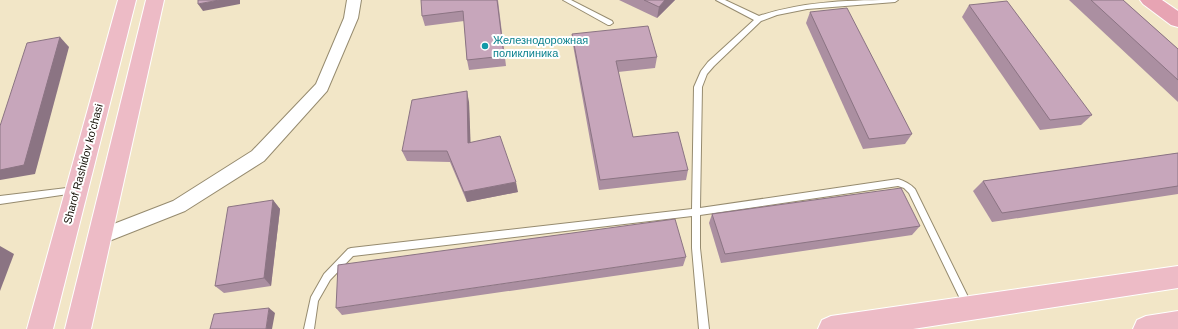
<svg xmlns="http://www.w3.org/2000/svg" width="1178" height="329" font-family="Helvetica,sans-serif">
<rect width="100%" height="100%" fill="#f2e6c7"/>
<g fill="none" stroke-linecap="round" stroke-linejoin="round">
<defs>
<g id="service">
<polygon points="563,0 571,0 612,21 613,23 610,25 608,25"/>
<path d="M716,0h9l34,16c44,-15 93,-16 139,-16l-3,2 -88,7 -30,6 -16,6 -47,45 -7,8 -5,13 -2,121 198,-29c7,2 12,5 17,10l56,114 2,3 -2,3 -3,1 -3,-1 -56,-116 -5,-5 -6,-2 -198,29v33l9,81h-10l-7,-81v-32l-339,40 -23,24 -12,21 -4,28h-10l7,-32 13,-23 24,-25 3,-1 341,-39 2,-122 7,-16 7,-9 46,-42z"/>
<polygon points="75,187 78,188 79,190 78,192 75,193 0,204 0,196"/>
</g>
<polygon id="minor" points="347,0 361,0 358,18 327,91 264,161 185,211 99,245 93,242 90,237 93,232 173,201 252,151 316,84 344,18"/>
<g id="primary">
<polygon points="118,0 136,0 53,329 27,329"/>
<polygon points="146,0 164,0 91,329 65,329"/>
<polygon points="1178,266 1178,288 913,329 818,329 822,320 831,316"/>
<polygon points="1178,311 1178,329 1133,329 1137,320 1146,316"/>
</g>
<polygon id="trunk" points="1140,0 1162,0 1178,11 1178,27 1171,25 1143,4"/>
</defs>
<use href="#service" stroke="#968b6f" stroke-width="2"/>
<use href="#minor" stroke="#968b6f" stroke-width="2"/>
<use href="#primary" stroke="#fff" stroke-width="2"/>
<use href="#trunk" stroke="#fff" stroke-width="2"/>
<use href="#service" fill="#fff" fill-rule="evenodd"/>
<use href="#minor" fill="#fff" fill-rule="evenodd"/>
<use href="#primary" fill="#edbbc6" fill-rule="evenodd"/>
<use href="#trunk" fill="#e7a4b3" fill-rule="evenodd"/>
</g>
<g fill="#ab8fa1">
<polygon points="498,0 506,66 469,70 467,60 464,21 425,26 422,16"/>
<polygon points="619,0 675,0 657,18"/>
<polygon points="1069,0 1123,0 1178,49 1178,102"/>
<polygon points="969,5 1092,115 1081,125 1040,130 962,17"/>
<polygon points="810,12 912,134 905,144 863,149 806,23"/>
<polygon points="572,34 657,57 655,68 618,72 633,137 688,170 686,180 599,190 573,45"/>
<polygon points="469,102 470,142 518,192 467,202 450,162 407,161 402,151"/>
<polygon points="1178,153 1178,194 992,222 973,191 983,181"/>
<polygon points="273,200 280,209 271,286 224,293 215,286"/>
<polygon points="712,214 920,226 912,235 721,263 709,223"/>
<polygon points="686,257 683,266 342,315 336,308"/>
</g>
<g fill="#8b7483">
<polygon points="219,0 240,0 240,4 203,11 198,4"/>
<polygon points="665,0 675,0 657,18 659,7"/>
<polygon points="60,37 69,47 35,174 0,180 0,170"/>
<polygon points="467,91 469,102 471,153 468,143"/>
<polygon points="516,182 518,192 467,202 464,192"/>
<polygon points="273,200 280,209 271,286 264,278"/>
<polygon points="0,246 14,254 0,291"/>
<polygon points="269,308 275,313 272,329 266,329"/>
</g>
<g fill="#c7a6bb" stroke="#8b7483">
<polygon points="198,0 219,0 198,4"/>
<polygon points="421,0 497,0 504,56 467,60 463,11 422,16"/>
<polygon points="644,0 665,0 659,7"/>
<polygon points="1091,0 1123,0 1178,49 1178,80"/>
<polygon points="1007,1 1092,115 1050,120 969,5"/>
<polygon points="847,8 912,134 869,139 810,12"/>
<polygon points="648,26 657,57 616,61 633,137 678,132 688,170 600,180 572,34"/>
<polygon points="60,37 24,165 0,170 0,126 27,43"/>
<polygon points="467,91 468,143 500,136 516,182 464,192 447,151 402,151 412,100"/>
<polygon points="1178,153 1178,186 1002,213 983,181"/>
<polygon points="901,188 920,226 725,254 712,214"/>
<polygon points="273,200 264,278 215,286 228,207"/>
<polygon points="675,219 686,257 336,308 338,265"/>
<polygon points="269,308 266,329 210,329 214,314"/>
</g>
<circle fill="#0f9aa8" stroke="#fff" stroke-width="1.5" cx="485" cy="46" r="4"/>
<g text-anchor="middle" stroke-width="4" stroke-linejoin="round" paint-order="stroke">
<g font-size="11" fill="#0d838f" stroke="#fff" text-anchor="start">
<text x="493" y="44">Железнодорожная<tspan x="493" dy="13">поликлиника</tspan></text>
</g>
<g font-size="11" fill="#141006" stroke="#fff">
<text transform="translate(83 164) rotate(-75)" y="4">Sharof Rashidov ko'chasi</text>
</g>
</g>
</svg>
